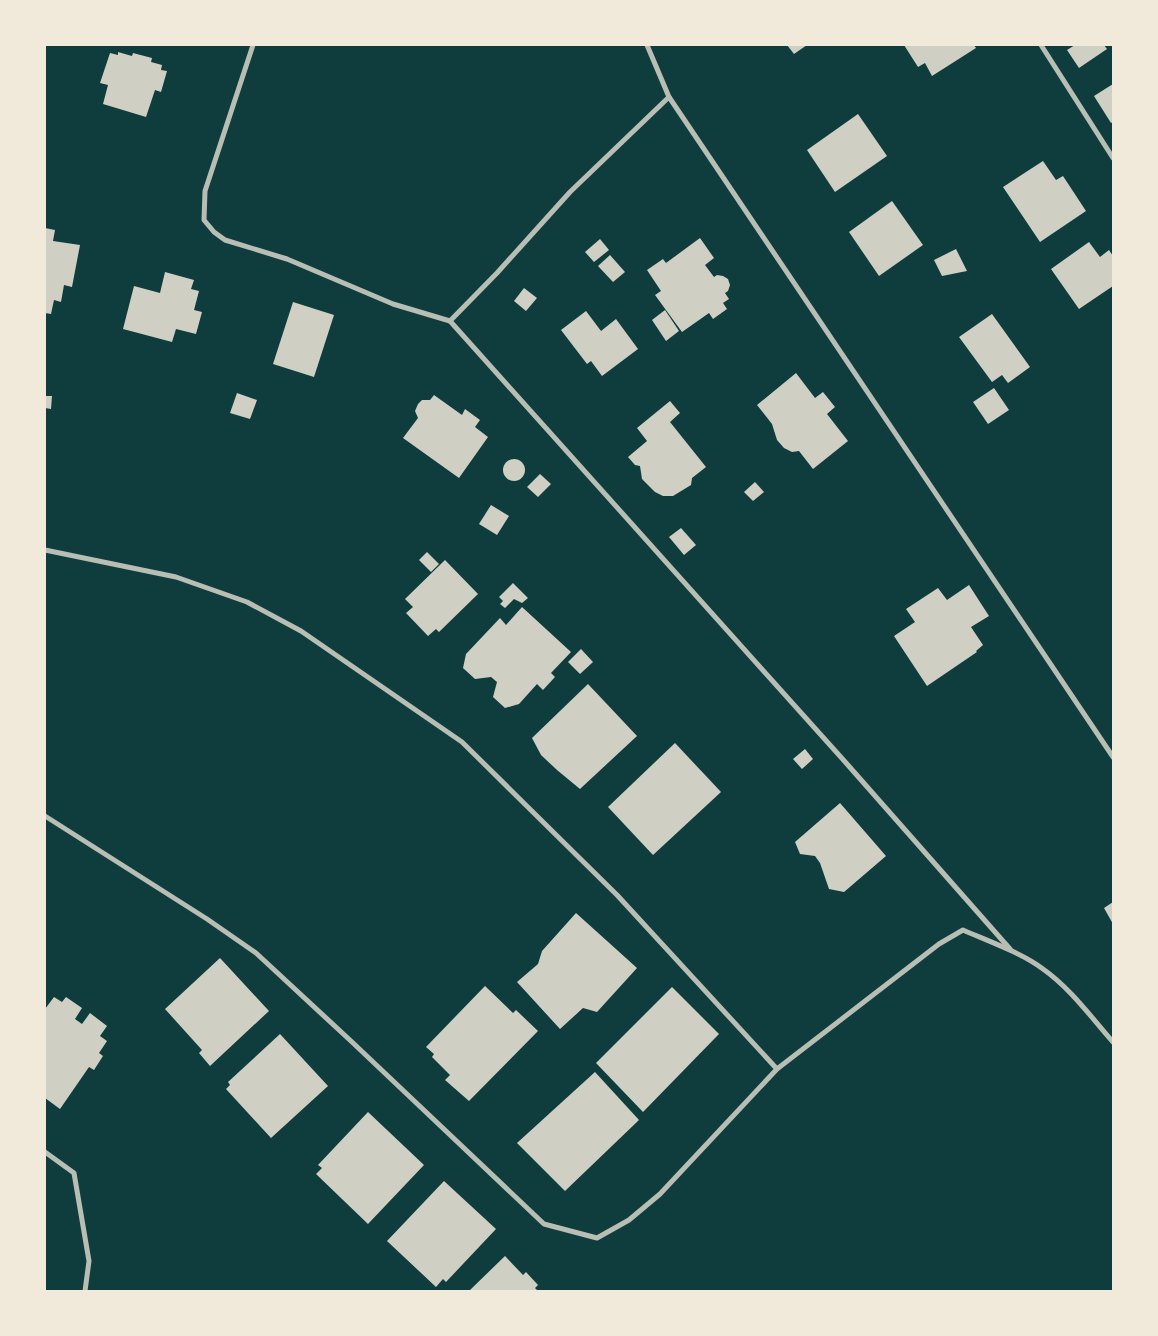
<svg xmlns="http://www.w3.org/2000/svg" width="1158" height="1336" font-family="Literata,serif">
<rect width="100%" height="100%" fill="#0f3d3e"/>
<g fill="#cfcfc3">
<polygon points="787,45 807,45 794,54"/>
<polygon points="904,45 974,45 976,48 932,76 925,63 918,67"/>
<polygon points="1075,45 1104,45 1107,49 1079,68 1067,50"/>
<polygon points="118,52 132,56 133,53 152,58 151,62 162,65 161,70 167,71 161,92 155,90 146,117 103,104 108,85 100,83 110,53 118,55"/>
<polygon points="1113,84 1113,122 1111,123 1094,96"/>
<polygon points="858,114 887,156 835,192 807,150"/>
<polygon points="1043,161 1056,180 1063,176 1086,211 1040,242 1003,187"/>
<polygon points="892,201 923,245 879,276 849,232"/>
<polygon points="45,228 55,230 53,241 80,245 72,287 64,285 61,302 54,300 51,314 45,313"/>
<polygon points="700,238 714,258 705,265 714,277 717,275 723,276 728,279 730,285 728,291 725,293 729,299 723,303 727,309 713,319 709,313 682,332 655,295 661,291 647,270 663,259 666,263"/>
<polygon points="600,239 609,250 594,262 585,252"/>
<polygon points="1089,242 1100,257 1109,250 1113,256 1112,268 1113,286 1079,309 1051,269"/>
<polygon points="956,249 967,271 942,276 934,260"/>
<polygon points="610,255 625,272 613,282 598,266"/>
<polygon points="165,272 194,280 191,289 199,291 194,310 202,312 196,334 176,329 172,342 123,329 134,286 160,293"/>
<polygon points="524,288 537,298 526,311 514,301"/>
<polygon points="293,302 334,315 314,377 273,364"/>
<polygon points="665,310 679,331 666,341 652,320"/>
<polygon points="586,311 601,331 616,319 638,349 602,376 591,361 587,364 561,330"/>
<polygon points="992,314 1030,367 1008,383 1002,375 992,382 959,337"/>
<polygon points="796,373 815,398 823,392 835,407 827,414 848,441 813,469 799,451 792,452 784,448 777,440 772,424 757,405"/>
<polygon points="994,388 1009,410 988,424 973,402"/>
<polygon points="237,393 257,400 250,419 230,413"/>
<polygon points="434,395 462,415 465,409 480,420 475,427 488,437 459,478 403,438 418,418 415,411 418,404 422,400 430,400"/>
<polygon points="45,396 52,396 51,409 45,408"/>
<polygon points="670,401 680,413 670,422 706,467 692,478 691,485 673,496 663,496 655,492 642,479 640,466 635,465 628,457 647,441 637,428"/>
<circle cx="514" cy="470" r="11"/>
<polygon points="540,474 551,484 538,497 527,487"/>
<polygon points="755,482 764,492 753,501 744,492"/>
<polygon points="491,505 509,516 497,535 479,524"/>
<polygon points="681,528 696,545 684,555 669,537"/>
<polygon points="427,552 439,564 431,572 419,560"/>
<polygon points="445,560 478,594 439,632 436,629 428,636 406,613 413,607 405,599"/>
<polygon points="513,583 528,598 522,603 514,599 505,608 500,604 503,601 499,597"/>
<polygon points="969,585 989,616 971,627 983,645 976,651 977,652 927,686 894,636 915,622 906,609 938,588 947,600"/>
<polygon points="522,607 571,652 551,673 555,677 543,690 537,684 519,704 505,708 493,697 497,682 491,677 475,679 463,668 466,654 500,618 506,625"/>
<polygon points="581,649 593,662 580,674 568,662"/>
<polygon points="588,684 637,736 580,789 557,770 541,755 532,738"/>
<polygon points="675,743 721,792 653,855 608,807"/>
<polygon points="805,749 813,759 802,769 793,759"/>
<polygon points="840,803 886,856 844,892 829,889 820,863 815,856 800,854 795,842"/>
<polygon points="1113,902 1113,924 1104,908"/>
<polygon points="576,913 637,968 597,1012 583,1008 560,1029 517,982 538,964 542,951"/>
<polygon points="220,958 269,1011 210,1066 199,1053 202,1050 165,1009"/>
<polygon points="485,986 513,1013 516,1010 538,1031 469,1101 445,1080 450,1075 432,1057 434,1054 426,1047"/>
<polygon points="672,987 719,1034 643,1112 596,1063"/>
<polygon points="54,997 62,1002 66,997 82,1008 75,1019 82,1024 90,1013 107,1026 100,1036 107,1041 99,1053 103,1056 94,1070 89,1067 60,1109 45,1098 45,1009"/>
<polygon points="280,1034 328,1086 271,1138 226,1089 230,1085 228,1082"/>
<polygon points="595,1072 639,1120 565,1191 517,1143"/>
<polygon points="368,1112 424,1165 368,1224 316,1174 322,1168 318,1165"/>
<polygon points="444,1181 496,1229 446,1282 443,1279 436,1287 387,1241"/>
<polygon points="505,1256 523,1275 526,1272 538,1285 535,1288 538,1291 469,1291"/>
</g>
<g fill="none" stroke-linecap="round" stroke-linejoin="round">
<g stroke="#b8beb3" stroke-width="5">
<polyline points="253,45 205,191 204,220 214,232 225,240 287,259 393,304 450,321"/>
<polyline points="647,45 669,97 1113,757"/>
<polyline points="1041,45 1113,158"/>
<polyline points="669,97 570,192 497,273 450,321 847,764 1010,949"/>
<polyline points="45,550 176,577 247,602 301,631 462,742 617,895 777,1069"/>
<path d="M45,816l162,103 49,34 96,89 192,182 53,14 32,-18 31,-26 117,-125 162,-125 24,-14c25,11 59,23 80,39 27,19 48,48 70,73"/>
<polyline points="45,1152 74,1173 89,1261 85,1291"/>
</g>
</g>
<rect width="1158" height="1336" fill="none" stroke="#f1e9da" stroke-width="92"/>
</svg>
